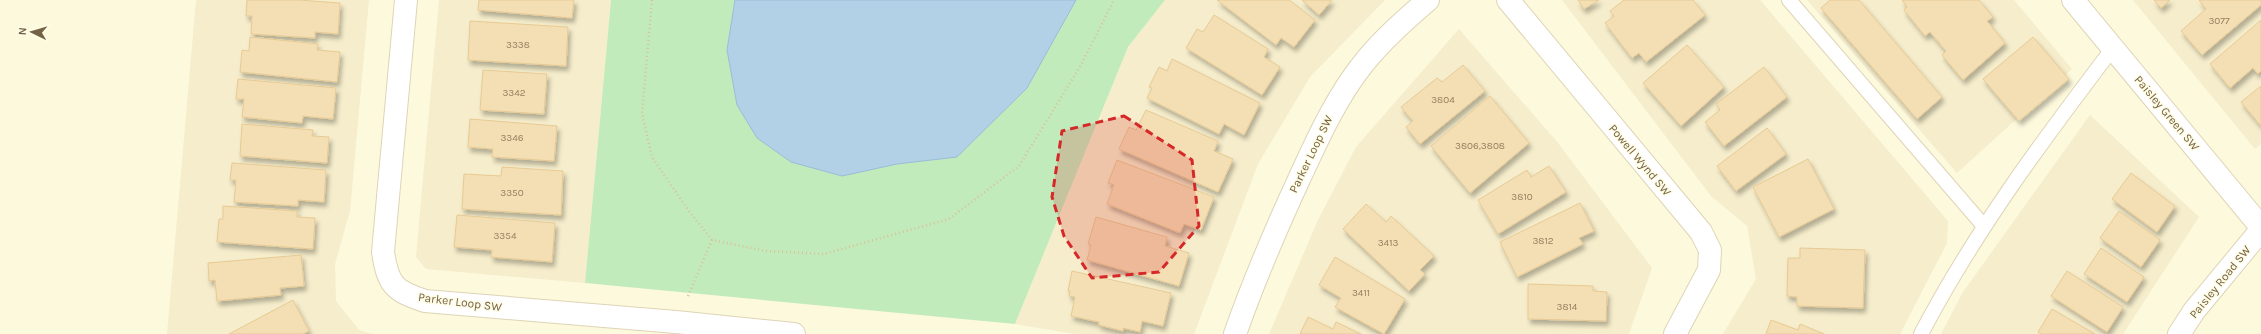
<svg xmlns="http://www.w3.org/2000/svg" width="2261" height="334" font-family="Karla,sans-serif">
<defs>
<filter id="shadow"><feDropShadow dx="2.5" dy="4.5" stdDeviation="2" flood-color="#0004"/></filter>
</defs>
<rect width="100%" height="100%" fill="#fdf9dd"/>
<g fill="#f5edcb">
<polygon points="196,0 369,0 350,211 335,264 336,301 359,330 372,334 167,334"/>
<polygon points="439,0 611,0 585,283 426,269 416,257"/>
<polygon points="1165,0 1385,0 1310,77 1258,164 1194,334 1075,334 1015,324 1128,47"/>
<polygon points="1562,0 1760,0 1948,221 1947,243 1900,334 1723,334 1756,279 1747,226 1711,196"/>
<polygon points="1807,0 2014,0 2072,69 1957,173"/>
<polygon points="2133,0 2261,0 2261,144 2255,149"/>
<polygon points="1459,29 1558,143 1652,268 1629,334 1269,334 1318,220 1356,147"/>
<polygon points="2090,115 2199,217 2123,334 1941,334 1963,292"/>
</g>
<polygon fill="#c2ebbc" points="611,0 1165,0 1128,47 1015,324 585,283"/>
<polygon fill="#b2d1e7" stroke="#97bdd9" points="735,0 1076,0 1027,88 957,157 897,164 842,176 791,162 757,138 737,105 727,50"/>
<g fill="#f4deb4" stroke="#e7ca93" filter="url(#shadow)">
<polygon points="247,0 299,0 340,3 338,34 315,32 315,38 251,34 252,16 246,16"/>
<polygon points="479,0 574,0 572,18 478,10"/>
<polygon points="1217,0 1289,0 1315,20 1294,47 1281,38 1276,45"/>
<polygon points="1302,0 1332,0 1319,15"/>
<polygon points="1578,0 1599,0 1584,9"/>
<polygon points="1624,0 1693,0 1705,15 1646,62 1639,53 1632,58 1605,23 1614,16 1610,11"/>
<polygon points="1830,0 1859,0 1942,97 1917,119 1821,8"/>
<polygon points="1902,0 1979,0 1993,17 1987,21 2005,43 1963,80 1942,55 1946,51 1930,32 1925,36 1904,10 1907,7"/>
<polygon points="2154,0 2170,0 2161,8"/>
<polygon points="2199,0 2261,0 2261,5 2202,55 2181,31 2206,9"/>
<polygon points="1214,15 1268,49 1264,57 1280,67 1262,95 1186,48 1197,29 1203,32"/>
<polygon points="2261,20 2261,71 2258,74 2253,68 2230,88 2210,64"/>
<polygon points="470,21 568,27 566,66 468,60"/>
<polygon points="250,37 318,44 317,50 340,52 337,82 240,72 242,50 249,51"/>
<polygon points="2033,37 2069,79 2019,121 1983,79"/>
<polygon points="1687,45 1724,87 1681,126 1643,83"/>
<polygon points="1172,59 1260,103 1244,135 1224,124 1219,134 1147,98 1152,88 1149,87 1159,67 1167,71"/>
<polygon points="1463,65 1485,91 1420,144 1406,127 1413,121 1401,107 1437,78 1442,82"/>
<polygon points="1764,67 1787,97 1724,146 1705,122 1720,110 1716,104"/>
<polygon points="483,70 547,74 544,114 480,110"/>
<polygon points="238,79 336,88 333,119 303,116 302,123 242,117 244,99 236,99"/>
<polygon points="2261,86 2261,126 2241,102"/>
<polygon points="1490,96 1529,143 1470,193 1431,146"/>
<polygon points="1146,110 1218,141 1214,151 1233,159 1218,192 1119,149 1129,127 1136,130"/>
<polygon points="470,119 557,126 554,161 492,157 493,149 468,147"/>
<polygon points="242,124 313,130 312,136 329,137 327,163 240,156"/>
<polygon points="1767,128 1786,154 1736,191 1717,166"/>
<polygon points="1808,159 1834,209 1779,237 1753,187"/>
<polygon points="1117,160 1214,197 1201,230 1184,224 1180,233 1107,204 1114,185 1108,183"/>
<polygon points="232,163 326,170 324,202 298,200 298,206 234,202 236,180 230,180"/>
<polygon points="1549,166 1566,192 1498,234 1478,200 1527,170 1531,177"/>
<polygon points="502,167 563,171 561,215 462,209 464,174 501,176"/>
<polygon points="2131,173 2175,206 2157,232 2112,199"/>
<polygon points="1580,203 1594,231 1579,238 1583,244 1517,277 1500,242"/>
<polygon points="1366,204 1386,222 1391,216 1434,256 1420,270 1425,274 1409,291 1343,229"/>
<polygon points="223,206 297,211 297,217 315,218 313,249 217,242 219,219 223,219"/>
<polygon points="2119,211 2160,240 2141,267 2100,238"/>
<polygon points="457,215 555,223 552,262 491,257 492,250 454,247"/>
<polygon points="1096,217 1167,237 1165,246 1189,253 1179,286 1087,260 1091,245 1088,244"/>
<polygon points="1800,248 1865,250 1863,308 1797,306 1797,297 1787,296 1788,258 1800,258"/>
<polygon points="2101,248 2144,277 2127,302 2084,274"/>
<polygon points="301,255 304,286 280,288 281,295 217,301 215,280 209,281 208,263"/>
<polygon points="1335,257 1405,299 1384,334 1335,307 1341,298 1319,285"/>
<polygon points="1072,271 1171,293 1163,326 1142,321 1140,332 1123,328 1123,331 1099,325 1099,322 1071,316 1075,297 1069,296 1070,291 1068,291"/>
<polygon points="2067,271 2123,307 2107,332 2051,296"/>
<polygon points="1528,284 1593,286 1593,291 1607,292 1606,321 1528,319"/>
<polygon points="293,300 309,331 303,334 229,334"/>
<polygon points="2052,309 2095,334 2041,334 2038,332"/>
<polygon points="1308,317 1333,329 1336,322 1361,334 1300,334"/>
<polygon points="1771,320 1798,330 1800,324 1824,334 1766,334"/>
</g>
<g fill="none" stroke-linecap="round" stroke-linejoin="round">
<defs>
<g id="service">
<polyline points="1789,0 1983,225"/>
<path d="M1921,334c54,-103 122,-194 192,-286"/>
</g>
<g id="minor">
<path d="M406,0l-23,252c5,33 11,39 42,49l251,21 118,12"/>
<polyline points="1508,0 1701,232 1710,250 1709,270 1675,334"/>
<polyline points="2073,0 2261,227"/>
<path d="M1235,334c19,-54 41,-105 65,-157 18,-39 36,-79 63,-113 19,-24 42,-44 65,-64"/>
<polyline points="2179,334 2194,311 2261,230"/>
</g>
</defs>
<use href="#service" stroke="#ded4b7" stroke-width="16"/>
<use href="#minor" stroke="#ded4b7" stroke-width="24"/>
<g stroke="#d8c297" stroke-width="2.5" stroke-dasharray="1 3" stroke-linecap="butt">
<polyline points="652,0 642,114 652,157 688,210 712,240"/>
<polyline points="688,296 712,240 766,251 824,254 949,219 1019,166 1081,65 1114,0"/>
</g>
<use href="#service" stroke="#fff" stroke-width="14"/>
<use href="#minor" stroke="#fff" stroke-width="22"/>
</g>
<path fill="#d62828" fill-opacity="0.2" stroke="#d62828" stroke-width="3" stroke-dasharray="8 5" stroke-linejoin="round" d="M1124,116l68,44 7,66 -40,46 -67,6 -28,-42 -12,-39 10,-66z"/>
<g text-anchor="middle" stroke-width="3" stroke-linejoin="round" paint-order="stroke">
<g font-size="10" fill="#948161">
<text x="2219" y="24">3077</text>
<text x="518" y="48">3338</text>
<text x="514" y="96">3342</text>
<text x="1443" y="103">3804</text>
<text x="512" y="141">3346</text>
<text x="1480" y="149">3806,3808</text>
<text x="512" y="196">3350</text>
<text x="1522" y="200">3810</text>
<text x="505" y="239">3354</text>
<text x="1543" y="244">3812</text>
<text x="1388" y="246">3413</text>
<text x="1361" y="296">3411</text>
<text x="1567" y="310">3814</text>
</g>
<g font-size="12" fill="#746245" stroke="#fffce5">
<text transform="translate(2167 113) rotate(50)" y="4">Paisley Green SW</text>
<text transform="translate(1311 154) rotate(-64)" y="4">Parker Loop SW</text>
<text transform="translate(1640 160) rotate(50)" y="4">Powell Wynd SW</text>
<text transform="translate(2220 282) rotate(-51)" y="4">Paisley Road SW</text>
<text transform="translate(460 302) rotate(7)" y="4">Parker Loop SW</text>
</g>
</g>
<g transform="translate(32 32) rotate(275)" stroke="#fffce5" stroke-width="3" paint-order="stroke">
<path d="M0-3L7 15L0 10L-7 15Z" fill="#746245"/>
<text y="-6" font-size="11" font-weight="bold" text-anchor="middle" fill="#746245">N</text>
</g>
</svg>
